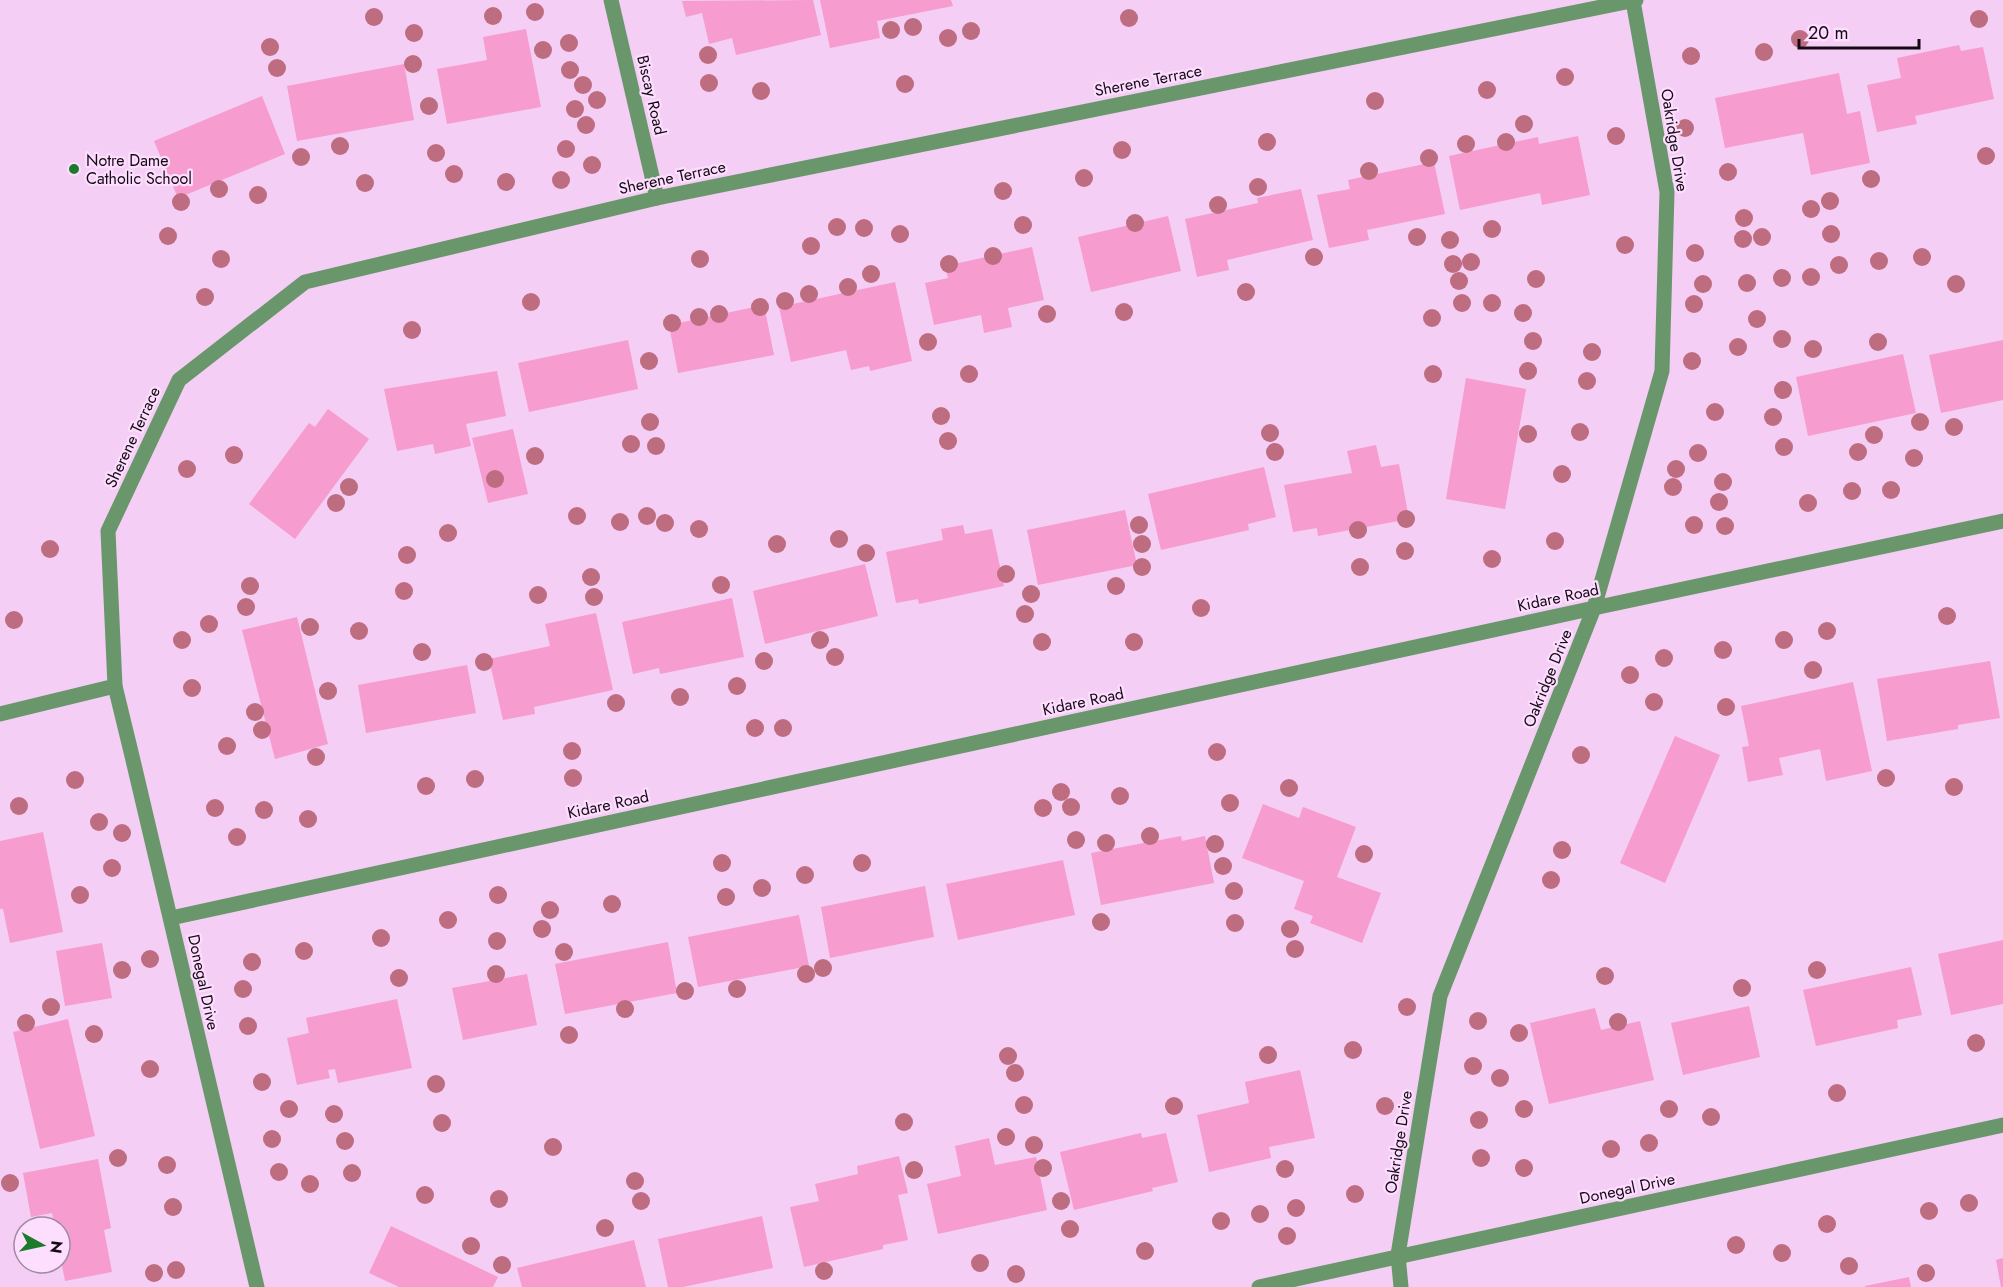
<svg xmlns="http://www.w3.org/2000/svg" width="2003" height="1287" font-family="Jost,sans-serif">
<rect width="100%" height="100%" fill="#f4cef5"/>
<g fill="#f69ccf">
<polygon points="813,0 821,35 736,55 732,38 709,44 702,13 686,17 682,1"/>
<polygon points="820,0 951,0 953,6 877,21 880,38 830,48"/>
<polygon points="526,29 541,107 447,124 437,69 487,60 483,37"/>
<polygon points="1959,45 1961,51 1983,47 1994,99 1915,116 1917,124 1877,132 1867,85 1901,78 1897,58"/>
<polygon points="404,64 414,120 297,141 287,86"/>
<polygon points="1839,73 1847,114 1860,111 1870,163 1811,175 1803,133 1725,148 1715,98"/>
<polygon points="262,96 285,154 178,198 154,141"/>
<polygon points="1578,136 1590,195 1542,205 1540,193 1460,210 1449,156 1538,137 1539,144"/>
<polygon points="1434,162 1445,214 1367,230 1369,240 1329,248 1317,195 1350,189 1348,180"/>
<polygon points="1301,189 1313,240 1227,260 1229,270 1197,277 1185,219 1258,203 1257,198"/>
<polygon points="1168,216 1181,271 1091,292 1078,237"/>
<polygon points="1032,247 1044,300 1008,308 1012,327 984,333 981,315 934,325 925,283 948,278 945,266"/>
<polygon points="895,282 912,361 870,371 869,366 851,370 846,350 791,362 779,307"/>
<polygon points="764,305 774,355 678,373 669,325"/>
<polygon points="628,340 638,389 529,412 518,363"/>
<polygon points="2003,340 2003,400 1941,413 1929,355"/>
<polygon points="1903,354 1916,413 1808,436 1796,377"/>
<polygon points="497,371 506,416 466,424 471,446 435,454 433,444 397,451 384,389"/>
<polygon points="1466,378 1526,389 1505,509 1446,499"/>
<polygon points="328,409 369,439 295,539 249,504 309,423 315,427"/>
<polygon points="513,429 528,494 488,503 472,438"/>
<polygon points="1376,445 1381,467 1399,464 1409,519 1318,536 1317,528 1293,532 1284,485 1352,473 1347,451"/>
<polygon points="1264,467 1276,517 1248,524 1249,530 1161,550 1148,494"/>
<polygon points="1125,510 1137,565 1038,585 1027,530"/>
<polygon points="963,525 965,534 992,529 1004,586 919,604 918,599 896,603 886,552 943,540 941,529"/>
<polygon points="865,564 878,616 765,644 753,591"/>
<polygon points="732,598 744,657 660,674 659,668 633,674 622,622"/>
<polygon points="596,613 613,690 534,707 535,714 503,720 489,659 550,646 545,624"/>
<polygon points="297,617 328,744 275,759 242,630"/>
<polygon points="1990,661 2000,718 1958,725 1958,729 1887,741 1877,679"/>
<polygon points="467,665 476,713 366,733 358,685"/>
<polygon points="1853,682 1872,771 1826,781 1820,749 1779,758 1783,775 1748,782 1742,747 1749,746 1741,706"/>
<polygon points="1675,736 1720,755 1665,883 1620,863"/>
<polygon points="1263,804 1299,818 1303,807 1356,827 1337,877 1381,893 1362,943 1310,923 1313,916 1294,909 1304,881 1242,858"/>
<polygon points="43,832 63,932 10,943 3,909 0,909 0,841"/>
<polygon points="1181,836 1182,841 1205,836 1214,883 1101,905 1091,853"/>
<polygon points="1063,860 1075,915 958,940 946,884"/>
<polygon points="925,886 934,937 830,958 821,907"/>
<polygon points="799,915 809,966 698,987 688,937"/>
<polygon points="2003,940 2003,1004 1951,1015 1938,954"/>
<polygon points="668,942 677,993 565,1014 555,964"/>
<polygon points="102,943 112,998 65,1006 56,951"/>
<polygon points="1911,967 1922,1015 1897,1020 1898,1028 1816,1046 1803,990"/>
<polygon points="527,974 537,1025 463,1040 452,988"/>
<polygon points="397,999 412,1068 338,1083 335,1069 328,1070 330,1078 297,1085 287,1038 309,1033 306,1018"/>
<polygon points="1749,1006 1760,1057 1683,1075 1671,1023"/>
<polygon points="1595,1008 1601,1030 1640,1021 1654,1080 1549,1104 1530,1023"/>
<polygon points="68,1019 95,1136 40,1149 13,1032"/>
<polygon points="1300,1070 1315,1138 1269,1147 1271,1158 1209,1172 1197,1115 1249,1103 1245,1082"/>
<polygon points="1141,1133 1142,1138 1166,1133 1178,1182 1152,1188 1153,1191 1074,1210 1060,1152"/>
<polygon points="989,1138 995,1165 1036,1157 1047,1210 938,1234 927,1184 961,1176 955,1146"/>
<polygon points="899,1156 908,1193 898,1195 908,1240 883,1245 883,1249 804,1267 790,1207 819,1201 815,1184 858,1174 857,1166"/>
<polygon points="98,1159 111,1228 104,1230 112,1272 65,1281 60,1255 60,1227 55,1227 52,1213 31,1217 23,1173"/>
<polygon points="762,1216 773,1268 683,1287 668,1287 658,1239"/>
<polygon points="391,1226 498,1277 493,1287 399,1287 369,1273"/>
<polygon points="634,1240 646,1287 522,1287 517,1268"/>
<polygon points="2003,1258 2003,1287 2001,1287 1996,1260"/>
<polygon points="1909,1277 1911,1287 1865,1287 1865,1286"/>
</g>
<g fill="none" stroke-linecap="round" stroke-linejoin="round">
<g stroke="#69976b" stroke-width="15">
<polyline points="611,0 657,198"/>
<path d="M115,686c49,200 94,401 142,601"/>
<polyline points="0,714 115,686 108,531 179,380 305,282 657,198 1636,0"/>
<polyline points="171,918 1594,608 2003,521"/>
<polyline points="1259,1287 2003,1125"/>
<polyline points="1401,1287 1398,1255 1440,996 1594,608 1662,371 1667,192 1633,1"/>
</g>
</g>
<g fill="#be6c7f">
<circle cx="535" cy="12" r="9"/>
<circle cx="493" cy="16" r="9"/>
<circle cx="374" cy="17" r="9"/>
<circle cx="1129" cy="18" r="9"/>
<circle cx="1979" cy="19" r="9"/>
<circle cx="913" cy="27" r="9"/>
<circle cx="891" cy="30" r="9"/>
<circle cx="971" cy="31" r="9"/>
<circle cx="414" cy="33" r="9"/>
<circle cx="948" cy="38" r="9"/>
<circle cx="1800" cy="39" r="9"/>
<circle cx="569" cy="43" r="9"/>
<circle cx="270" cy="47" r="9"/>
<circle cx="543" cy="50" r="9"/>
<circle cx="1764" cy="52" r="9"/>
<circle cx="708" cy="55" r="9"/>
<circle cx="1691" cy="56" r="9"/>
<circle cx="413" cy="64" r="9"/>
<circle cx="277" cy="68" r="9"/>
<circle cx="570" cy="70" r="9"/>
<circle cx="1565" cy="77" r="9"/>
<circle cx="709" cy="83" r="9"/>
<circle cx="905" cy="84" r="9"/>
<circle cx="583" cy="85" r="9"/>
<circle cx="1487" cy="90" r="9"/>
<circle cx="761" cy="91" r="9"/>
<circle cx="597" cy="100" r="9"/>
<circle cx="1375" cy="101" r="9"/>
<circle cx="429" cy="106" r="9"/>
<circle cx="575" cy="109" r="9"/>
<circle cx="1524" cy="124" r="9"/>
<circle cx="586" cy="125" r="9"/>
<circle cx="1685" cy="128" r="9"/>
<circle cx="1616" cy="136" r="9"/>
<circle cx="1267" cy="142" r="9"/>
<circle cx="1506" cy="142" r="9"/>
<circle cx="1466" cy="144" r="9"/>
<circle cx="340" cy="146" r="9"/>
<circle cx="566" cy="149" r="9"/>
<circle cx="1122" cy="150" r="9"/>
<circle cx="436" cy="153" r="9"/>
<circle cx="1986" cy="156" r="9"/>
<circle cx="301" cy="157" r="9"/>
<circle cx="1429" cy="158" r="9"/>
<circle cx="592" cy="165" r="9"/>
<circle cx="1369" cy="171" r="9"/>
<circle cx="1728" cy="172" r="9"/>
<circle cx="454" cy="174" r="9"/>
<circle cx="1084" cy="178" r="9"/>
<circle cx="1871" cy="179" r="9"/>
<circle cx="561" cy="180" r="9"/>
<circle cx="506" cy="182" r="9"/>
<circle cx="365" cy="183" r="9"/>
<circle cx="1258" cy="187" r="9"/>
<circle cx="219" cy="189" r="9"/>
<circle cx="1003" cy="191" r="9"/>
<circle cx="258" cy="195" r="9"/>
<circle cx="1830" cy="201" r="9"/>
<circle cx="181" cy="202" r="9"/>
<circle cx="1218" cy="205" r="9"/>
<circle cx="1811" cy="209" r="9"/>
<circle cx="1744" cy="218" r="9"/>
<circle cx="1135" cy="223" r="9"/>
<circle cx="1023" cy="225" r="9"/>
<circle cx="837" cy="227" r="9"/>
<circle cx="864" cy="228" r="9"/>
<circle cx="1492" cy="229" r="9"/>
<circle cx="900" cy="234" r="9"/>
<circle cx="1831" cy="234" r="9"/>
<circle cx="168" cy="236" r="9"/>
<circle cx="1417" cy="237" r="9"/>
<circle cx="1762" cy="237" r="9"/>
<circle cx="1743" cy="239" r="9"/>
<circle cx="1450" cy="240" r="9"/>
<circle cx="1625" cy="245" r="9"/>
<circle cx="811" cy="246" r="9"/>
<circle cx="1695" cy="253" r="9"/>
<circle cx="993" cy="256" r="9"/>
<circle cx="1314" cy="257" r="9"/>
<circle cx="1922" cy="257" r="9"/>
<circle cx="221" cy="259" r="9"/>
<circle cx="700" cy="259" r="9"/>
<circle cx="1879" cy="261" r="9"/>
<circle cx="1471" cy="262" r="9"/>
<circle cx="949" cy="264" r="9"/>
<circle cx="1453" cy="264" r="9"/>
<circle cx="1839" cy="265" r="9"/>
<circle cx="871" cy="274" r="9"/>
<circle cx="1811" cy="277" r="9"/>
<circle cx="1782" cy="278" r="9"/>
<circle cx="1536" cy="279" r="9"/>
<circle cx="1459" cy="281" r="9"/>
<circle cx="1747" cy="283" r="9"/>
<circle cx="1703" cy="284" r="9"/>
<circle cx="1956" cy="284" r="9"/>
<circle cx="848" cy="287" r="9"/>
<circle cx="1246" cy="292" r="9"/>
<circle cx="809" cy="294" r="9"/>
<circle cx="205" cy="297" r="9"/>
<circle cx="785" cy="301" r="9"/>
<circle cx="531" cy="302" r="9"/>
<circle cx="1462" cy="303" r="9"/>
<circle cx="1492" cy="303" r="9"/>
<circle cx="1694" cy="304" r="9"/>
<circle cx="760" cy="307" r="9"/>
<circle cx="1124" cy="312" r="9"/>
<circle cx="1523" cy="313" r="9"/>
<circle cx="719" cy="314" r="9"/>
<circle cx="1047" cy="314" r="9"/>
<circle cx="699" cy="317" r="9"/>
<circle cx="1432" cy="318" r="9"/>
<circle cx="1757" cy="319" r="9"/>
<circle cx="672" cy="323" r="9"/>
<circle cx="412" cy="330" r="9"/>
<circle cx="1782" cy="339" r="9"/>
<circle cx="1533" cy="341" r="9"/>
<circle cx="928" cy="342" r="9"/>
<circle cx="1878" cy="342" r="9"/>
<circle cx="1738" cy="347" r="9"/>
<circle cx="1813" cy="349" r="9"/>
<circle cx="1592" cy="352" r="9"/>
<circle cx="649" cy="361" r="9"/>
<circle cx="1692" cy="361" r="9"/>
<circle cx="1528" cy="371" r="9"/>
<circle cx="969" cy="374" r="9"/>
<circle cx="1433" cy="374" r="9"/>
<circle cx="1587" cy="381" r="9"/>
<circle cx="1783" cy="390" r="9"/>
<circle cx="1715" cy="412" r="9"/>
<circle cx="941" cy="416" r="9"/>
<circle cx="1773" cy="417" r="9"/>
<circle cx="650" cy="422" r="9"/>
<circle cx="1920" cy="422" r="9"/>
<circle cx="1954" cy="427" r="9"/>
<circle cx="1580" cy="432" r="9"/>
<circle cx="1270" cy="433" r="9"/>
<circle cx="1528" cy="434" r="9"/>
<circle cx="1874" cy="435" r="9"/>
<circle cx="948" cy="441" r="9"/>
<circle cx="631" cy="444" r="9"/>
<circle cx="656" cy="446" r="9"/>
<circle cx="1784" cy="447" r="9"/>
<circle cx="1275" cy="452" r="9"/>
<circle cx="1858" cy="452" r="9"/>
<circle cx="1698" cy="453" r="9"/>
<circle cx="234" cy="455" r="9"/>
<circle cx="535" cy="456" r="9"/>
<circle cx="1914" cy="458" r="9"/>
<circle cx="187" cy="469" r="9"/>
<circle cx="1676" cy="469" r="9"/>
<circle cx="1562" cy="474" r="9"/>
<circle cx="495" cy="479" r="9"/>
<circle cx="1723" cy="482" r="9"/>
<circle cx="349" cy="487" r="9"/>
<circle cx="1673" cy="487" r="9"/>
<circle cx="1891" cy="490" r="9"/>
<circle cx="1852" cy="491" r="9"/>
<circle cx="1719" cy="502" r="9"/>
<circle cx="336" cy="503" r="9"/>
<circle cx="1808" cy="503" r="9"/>
<circle cx="577" cy="516" r="9"/>
<circle cx="647" cy="516" r="9"/>
<circle cx="1406" cy="519" r="9"/>
<circle cx="620" cy="522" r="9"/>
<circle cx="665" cy="523" r="9"/>
<circle cx="1139" cy="525" r="9"/>
<circle cx="1694" cy="525" r="9"/>
<circle cx="1725" cy="526" r="9"/>
<circle cx="699" cy="529" r="9"/>
<circle cx="1358" cy="530" r="9"/>
<circle cx="448" cy="533" r="9"/>
<circle cx="839" cy="539" r="9"/>
<circle cx="1555" cy="541" r="9"/>
<circle cx="777" cy="544" r="9"/>
<circle cx="1142" cy="544" r="9"/>
<circle cx="50" cy="549" r="9"/>
<circle cx="1405" cy="551" r="9"/>
<circle cx="866" cy="553" r="9"/>
<circle cx="407" cy="555" r="9"/>
<circle cx="1492" cy="559" r="9"/>
<circle cx="1142" cy="567" r="9"/>
<circle cx="1360" cy="567" r="9"/>
<circle cx="1006" cy="574" r="9"/>
<circle cx="591" cy="577" r="9"/>
<circle cx="721" cy="585" r="9"/>
<circle cx="250" cy="586" r="9"/>
<circle cx="1116" cy="586" r="9"/>
<circle cx="404" cy="591" r="9"/>
<circle cx="1031" cy="594" r="9"/>
<circle cx="538" cy="595" r="9"/>
<circle cx="594" cy="597" r="9"/>
<circle cx="246" cy="607" r="9"/>
<circle cx="1201" cy="608" r="9"/>
<circle cx="1025" cy="614" r="9"/>
<circle cx="1947" cy="616" r="9"/>
<circle cx="14" cy="620" r="9"/>
<circle cx="209" cy="624" r="9"/>
<circle cx="310" cy="627" r="9"/>
<circle cx="359" cy="631" r="9"/>
<circle cx="1827" cy="631" r="9"/>
<circle cx="182" cy="640" r="9"/>
<circle cx="820" cy="640" r="9"/>
<circle cx="1784" cy="640" r="9"/>
<circle cx="1042" cy="642" r="9"/>
<circle cx="1134" cy="642" r="9"/>
<circle cx="1723" cy="650" r="9"/>
<circle cx="422" cy="652" r="9"/>
<circle cx="835" cy="657" r="9"/>
<circle cx="1664" cy="658" r="9"/>
<circle cx="764" cy="661" r="9"/>
<circle cx="484" cy="662" r="9"/>
<circle cx="1813" cy="670" r="9"/>
<circle cx="1630" cy="675" r="9"/>
<circle cx="737" cy="686" r="9"/>
<circle cx="192" cy="688" r="9"/>
<circle cx="328" cy="691" r="9"/>
<circle cx="680" cy="697" r="9"/>
<circle cx="1654" cy="702" r="9"/>
<circle cx="616" cy="703" r="9"/>
<circle cx="1726" cy="707" r="9"/>
<circle cx="255" cy="712" r="9"/>
<circle cx="755" cy="728" r="9"/>
<circle cx="783" cy="728" r="9"/>
<circle cx="262" cy="730" r="9"/>
<circle cx="227" cy="746" r="9"/>
<circle cx="572" cy="751" r="9"/>
<circle cx="1217" cy="752" r="9"/>
<circle cx="1581" cy="755" r="9"/>
<circle cx="316" cy="757" r="9"/>
<circle cx="573" cy="778" r="9"/>
<circle cx="1886" cy="778" r="9"/>
<circle cx="475" cy="779" r="9"/>
<circle cx="75" cy="780" r="9"/>
<circle cx="426" cy="786" r="9"/>
<circle cx="1954" cy="787" r="9"/>
<circle cx="1289" cy="788" r="9"/>
<circle cx="1061" cy="792" r="9"/>
<circle cx="1120" cy="796" r="9"/>
<circle cx="1230" cy="803" r="9"/>
<circle cx="19" cy="806" r="9"/>
<circle cx="1071" cy="807" r="9"/>
<circle cx="215" cy="808" r="9"/>
<circle cx="1043" cy="808" r="9"/>
<circle cx="264" cy="810" r="9"/>
<circle cx="308" cy="819" r="9"/>
<circle cx="99" cy="822" r="9"/>
<circle cx="122" cy="833" r="9"/>
<circle cx="1150" cy="836" r="9"/>
<circle cx="237" cy="837" r="9"/>
<circle cx="1076" cy="840" r="9"/>
<circle cx="1106" cy="843" r="9"/>
<circle cx="1215" cy="844" r="9"/>
<circle cx="1562" cy="850" r="9"/>
<circle cx="1364" cy="854" r="9"/>
<circle cx="722" cy="863" r="9"/>
<circle cx="862" cy="863" r="9"/>
<circle cx="1223" cy="866" r="9"/>
<circle cx="112" cy="868" r="9"/>
<circle cx="805" cy="875" r="9"/>
<circle cx="1551" cy="880" r="9"/>
<circle cx="762" cy="888" r="9"/>
<circle cx="1234" cy="891" r="9"/>
<circle cx="80" cy="895" r="9"/>
<circle cx="498" cy="895" r="9"/>
<circle cx="726" cy="897" r="9"/>
<circle cx="612" cy="904" r="9"/>
<circle cx="550" cy="910" r="9"/>
<circle cx="448" cy="920" r="9"/>
<circle cx="1101" cy="922" r="9"/>
<circle cx="1235" cy="923" r="9"/>
<circle cx="542" cy="929" r="9"/>
<circle cx="1290" cy="929" r="9"/>
<circle cx="381" cy="938" r="9"/>
<circle cx="497" cy="941" r="9"/>
<circle cx="1295" cy="949" r="9"/>
<circle cx="304" cy="951" r="9"/>
<circle cx="564" cy="952" r="9"/>
<circle cx="150" cy="959" r="9"/>
<circle cx="252" cy="962" r="9"/>
<circle cx="823" cy="968" r="9"/>
<circle cx="122" cy="970" r="9"/>
<circle cx="1817" cy="970" r="9"/>
<circle cx="496" cy="974" r="9"/>
<circle cx="806" cy="974" r="9"/>
<circle cx="1605" cy="976" r="9"/>
<circle cx="399" cy="978" r="9"/>
<circle cx="1742" cy="988" r="9"/>
<circle cx="243" cy="989" r="9"/>
<circle cx="737" cy="989" r="9"/>
<circle cx="685" cy="991" r="9"/>
<circle cx="51" cy="1007" r="9"/>
<circle cx="1407" cy="1007" r="9"/>
<circle cx="625" cy="1009" r="9"/>
<circle cx="1478" cy="1021" r="9"/>
<circle cx="1618" cy="1022" r="9"/>
<circle cx="26" cy="1023" r="9"/>
<circle cx="248" cy="1026" r="9"/>
<circle cx="1519" cy="1033" r="9"/>
<circle cx="94" cy="1034" r="9"/>
<circle cx="569" cy="1035" r="9"/>
<circle cx="1976" cy="1043" r="9"/>
<circle cx="1353" cy="1050" r="9"/>
<circle cx="1268" cy="1055" r="9"/>
<circle cx="1008" cy="1056" r="9"/>
<circle cx="1473" cy="1066" r="9"/>
<circle cx="150" cy="1069" r="9"/>
<circle cx="1015" cy="1073" r="9"/>
<circle cx="1500" cy="1078" r="9"/>
<circle cx="262" cy="1082" r="9"/>
<circle cx="436" cy="1084" r="9"/>
<circle cx="1837" cy="1093" r="9"/>
<circle cx="1024" cy="1105" r="9"/>
<circle cx="1174" cy="1106" r="9"/>
<circle cx="1385" cy="1106" r="9"/>
<circle cx="289" cy="1109" r="9"/>
<circle cx="1524" cy="1109" r="9"/>
<circle cx="1669" cy="1109" r="9"/>
<circle cx="334" cy="1114" r="9"/>
<circle cx="1711" cy="1117" r="9"/>
<circle cx="1479" cy="1120" r="9"/>
<circle cx="904" cy="1122" r="9"/>
<circle cx="442" cy="1123" r="9"/>
<circle cx="1006" cy="1137" r="9"/>
<circle cx="272" cy="1139" r="9"/>
<circle cx="345" cy="1141" r="9"/>
<circle cx="1649" cy="1143" r="9"/>
<circle cx="1034" cy="1145" r="9"/>
<circle cx="553" cy="1147" r="9"/>
<circle cx="1611" cy="1149" r="9"/>
<circle cx="118" cy="1158" r="9"/>
<circle cx="1481" cy="1158" r="9"/>
<circle cx="167" cy="1165" r="9"/>
<circle cx="1043" cy="1168" r="9"/>
<circle cx="1524" cy="1168" r="9"/>
<circle cx="1285" cy="1169" r="9"/>
<circle cx="914" cy="1170" r="9"/>
<circle cx="279" cy="1172" r="9"/>
<circle cx="352" cy="1173" r="9"/>
<circle cx="635" cy="1181" r="9"/>
<circle cx="10" cy="1183" r="9"/>
<circle cx="310" cy="1184" r="9"/>
<circle cx="1355" cy="1194" r="9"/>
<circle cx="425" cy="1195" r="9"/>
<circle cx="499" cy="1199" r="9"/>
<circle cx="641" cy="1201" r="9"/>
<circle cx="1061" cy="1201" r="9"/>
<circle cx="1969" cy="1203" r="9"/>
<circle cx="173" cy="1207" r="9"/>
<circle cx="1296" cy="1208" r="9"/>
<circle cx="1929" cy="1211" r="9"/>
<circle cx="1260" cy="1214" r="9"/>
<circle cx="1221" cy="1221" r="9"/>
<circle cx="1827" cy="1224" r="9"/>
<circle cx="605" cy="1228" r="9"/>
<circle cx="1070" cy="1229" r="9"/>
<circle cx="1287" cy="1236" r="9"/>
<circle cx="1736" cy="1245" r="9"/>
<circle cx="471" cy="1246" r="9"/>
<circle cx="1145" cy="1251" r="9"/>
<circle cx="1782" cy="1253" r="9"/>
<circle cx="980" cy="1263" r="9"/>
<circle cx="502" cy="1265" r="9"/>
<circle cx="1849" cy="1266" r="9"/>
<circle cx="176" cy="1270" r="9"/>
<circle cx="824" cy="1271" r="9"/>
<circle cx="154" cy="1273" r="9"/>
<circle cx="1926" cy="1273" r="9"/>
<circle cx="1016" cy="1274" r="9"/>
</g>
<circle fill="#1c7a2b" stroke="#fddefe" stroke-width="2" cx="74" cy="169" r="6"/>
<g text-anchor="middle" stroke-width="4.5" stroke-linejoin="round" paint-order="stroke">
<g font-size="16" fill="#150916" stroke="#fddefe">
<text transform="translate(1148 80) rotate(-11)" y="6">Sherene Terrace</text>
<text transform="translate(652 95) rotate(77)" y="6">Biscay Road</text>
<text transform="translate(1675 140) rotate(81)" y="6">Oakridge Drive</text>
<text transform="translate(672 177) rotate(-12)" y="6">Sherene Terrace</text>
<text transform="translate(132 437) rotate(-65)" y="6">Sherene Terrace</text>
<text transform="translate(1558 597) rotate(-12)" y="6">Kidare Road</text>
<text transform="translate(1547 678) rotate(-68)" y="6">Oakridge Drive</text>
<text transform="translate(1083 701) rotate(-12)" y="6">Kidare Road</text>
<text transform="translate(608 804) rotate(-12)" y="6">Kidare Road</text>
<text transform="translate(204 982) rotate(78)" y="6">Donegal Drive</text>
<text transform="translate(1398 1142) rotate(-81)" y="6">Oakridge Drive</text>
<text transform="translate(1627 1188) rotate(-12)" y="6">Donegal Drive</text>
</g>
<g font-size="16" fill="#150916" stroke="#fddefe" text-anchor="start">
<text x="86" y="166">Notre Dame<tspan x="86" dy="18">Catholic School</tspan></text>
</g>
</g>
<g transform="translate(42 1245) rotate(98)"><circle r="28" fill="#fddefe" stroke="#a089a1" stroke-width="1.5"/>
<path d="M0-4.5L10 22L0 15L-10 22Z" fill="#1c7a2b"/>
<text y="-9" font-size="16" font-weight="bold" text-anchor="middle" fill="#150916">N</text>
</g>
<path d="M1799 39v9h120v-9" fill="none" stroke="#150916" stroke-width="3"/>
<text x="1808" y="39" font-size="18" fill="#150916" stroke="#fddefe" stroke-width="4.5" paint-order="stroke">20 m</text>
</svg>
